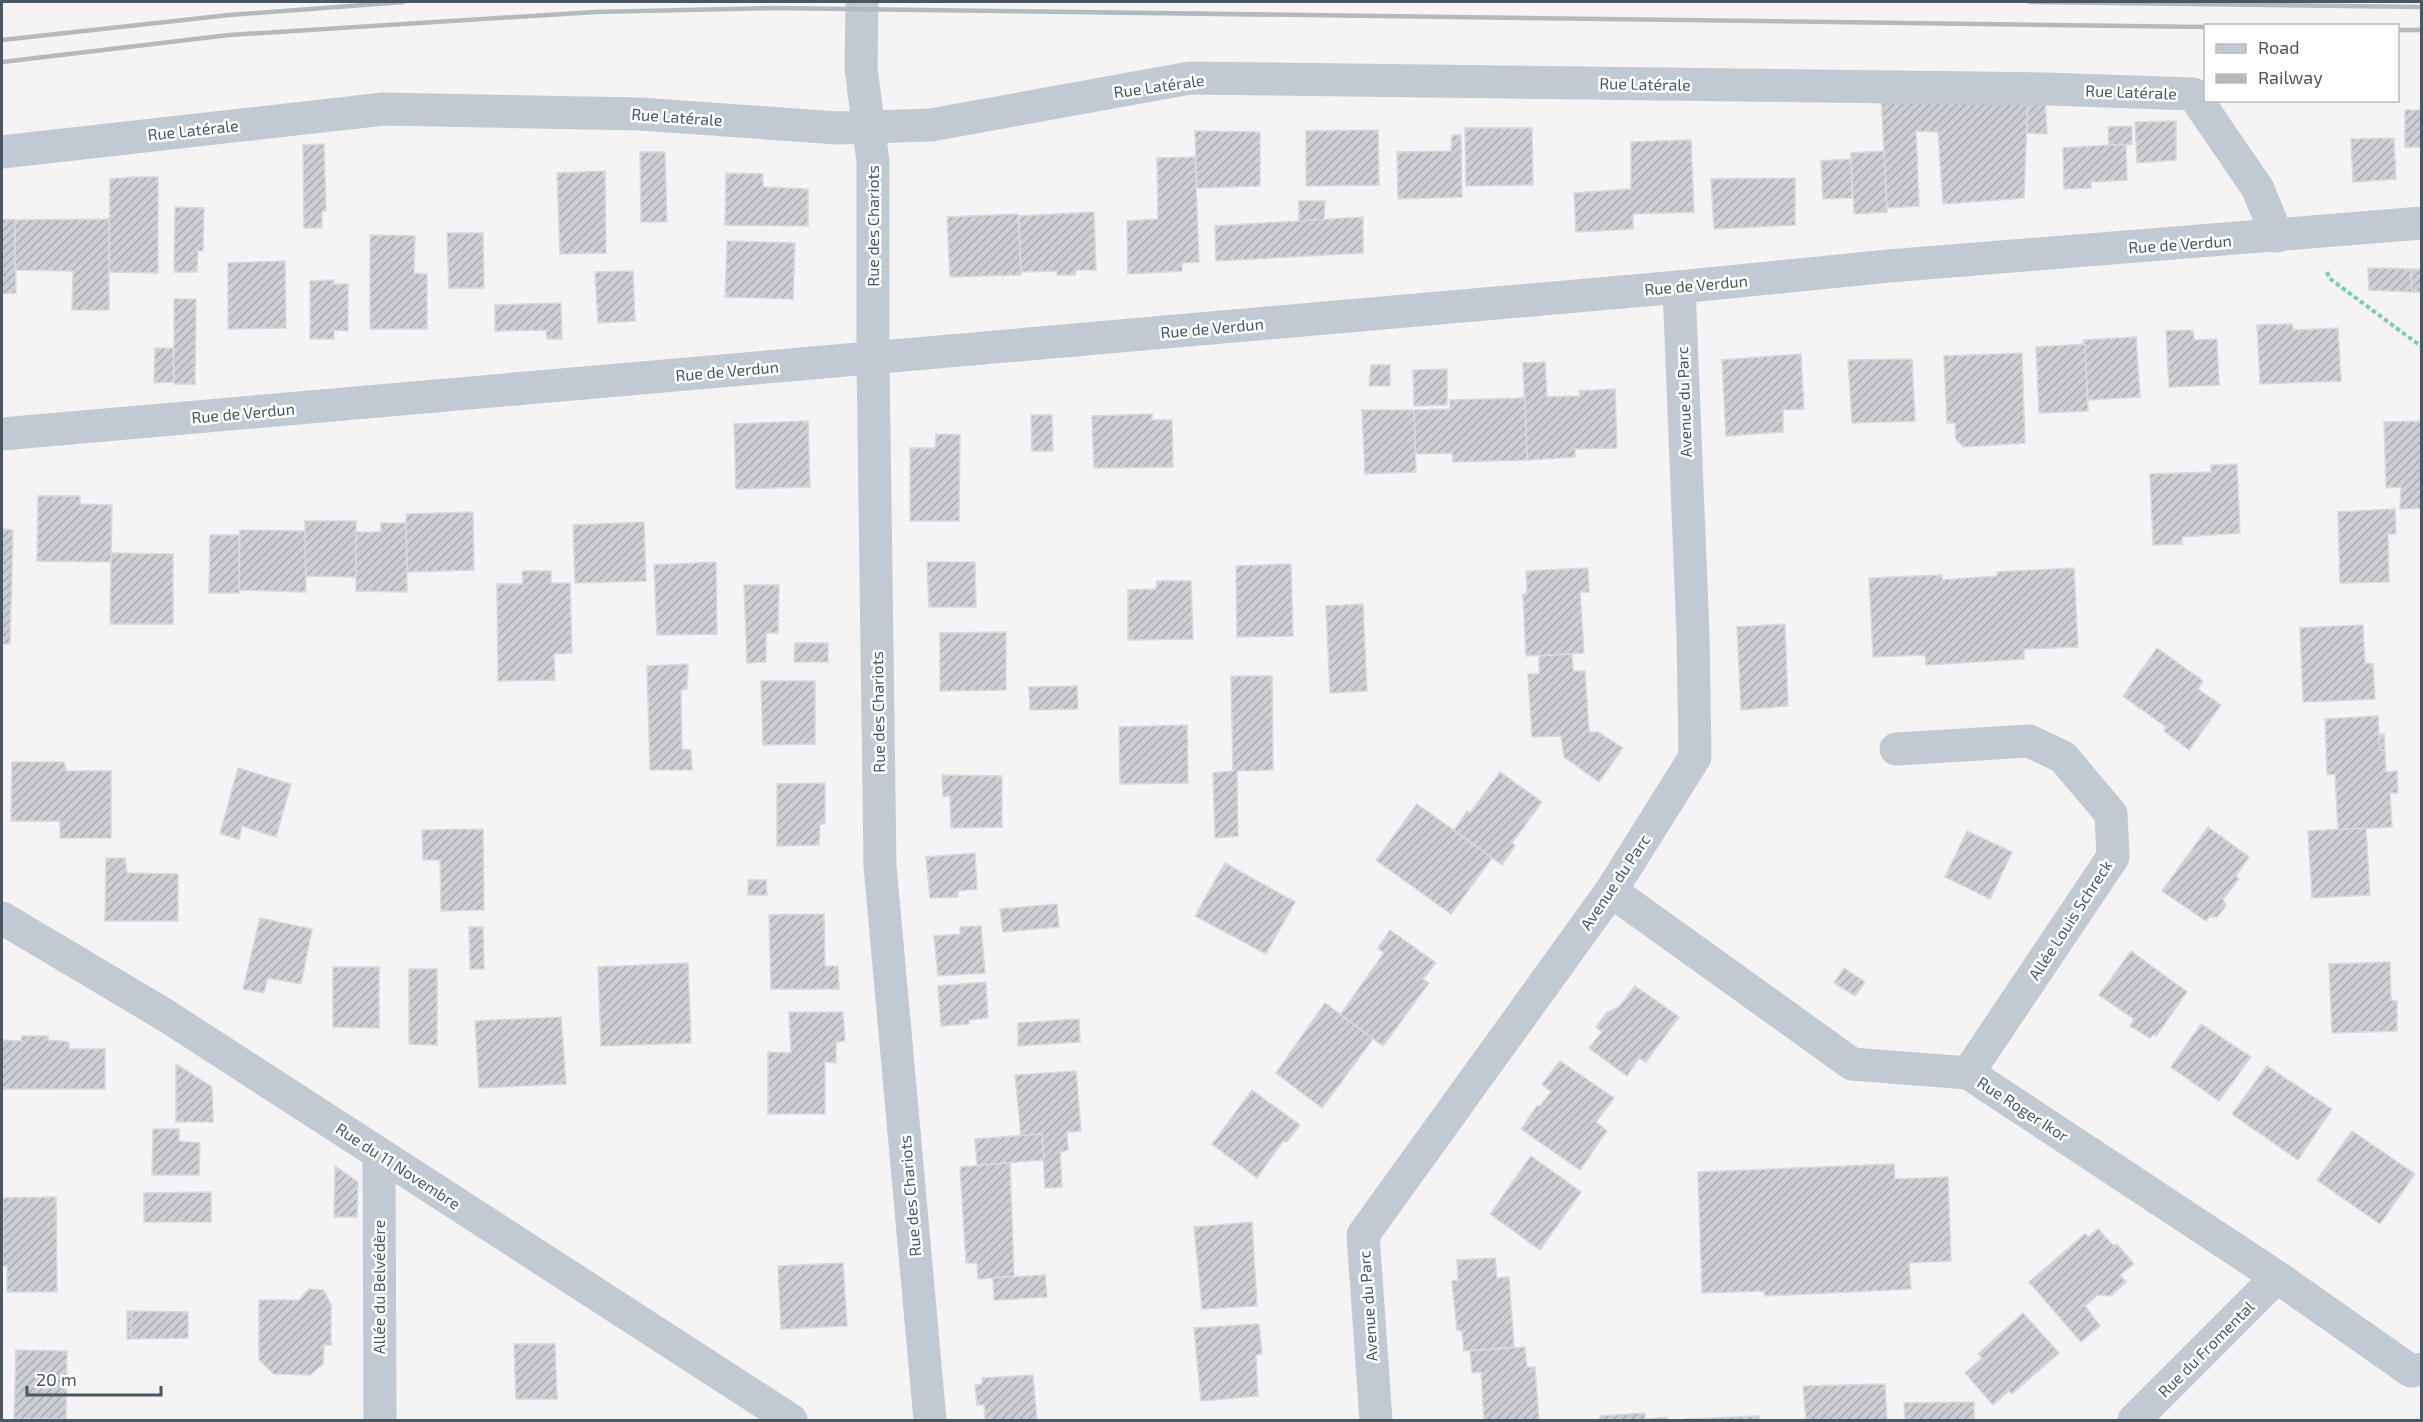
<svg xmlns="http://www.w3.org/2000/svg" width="2423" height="1422" font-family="'Exo 2',sans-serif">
<defs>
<pattern id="building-hatch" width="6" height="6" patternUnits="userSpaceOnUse" patternTransform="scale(1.5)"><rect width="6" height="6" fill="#cdcfd5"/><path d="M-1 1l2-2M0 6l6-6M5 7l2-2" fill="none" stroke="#a8abb0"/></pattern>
</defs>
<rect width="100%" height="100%" fill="#f5f3f3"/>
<g fill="url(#building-hatch)" stroke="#d7d9de" stroke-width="1.5">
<polygon points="1881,95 2028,97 2024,198 1943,204 1938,132 1916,131 1919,206 1887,208"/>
<polygon points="2028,97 2045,97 2047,134 2027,133"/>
<rect x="2405" y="110" width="17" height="37"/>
<polygon points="2176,121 2176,160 2137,163 2135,122"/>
<polygon points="2132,126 2132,144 2109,145 2108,127"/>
<polygon points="1465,128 1532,128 1533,185 1466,186"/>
<polygon points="1378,130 1379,185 1306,186 1306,131"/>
<polygon points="1195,131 1260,132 1260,186 1197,188"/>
<polygon points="1452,135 1461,135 1462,197 1398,199 1397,152 1451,151"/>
<polygon points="2394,138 2396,179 2353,182 2351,139"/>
<polygon points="1691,140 1694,212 1633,214 1633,229 1576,232 1574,193 1631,189 1631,142"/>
<polygon points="324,144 326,211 322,211 322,228 304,228 303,145"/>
<polygon points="2109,145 2126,145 2127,180 2091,182 2091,188 2064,189 2063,148"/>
<polygon points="1884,151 1887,212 1854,214 1851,153"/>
<polygon points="640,152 665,152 667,222 641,222"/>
<polygon points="1195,157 1199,262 1182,263 1182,271 1128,274 1127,221 1158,219 1157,158"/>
<polygon points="1851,159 1852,198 1823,199 1821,161"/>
<polygon points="605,171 606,253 560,254 557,173"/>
<polygon points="726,173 763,174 763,187 808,189 808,226 725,225"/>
<polygon points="133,177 158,177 158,273 109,272 110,179"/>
<polygon points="1795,178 1795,225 1714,229 1711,179"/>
<polygon points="1299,201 1325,201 1324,220 1299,221"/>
<polygon points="175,207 204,208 203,251 198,251 197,272 174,272"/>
<polygon points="1094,212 1096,270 1076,270 1075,275 1057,275 1057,271 1021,272 1019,216"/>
<polygon points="1018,214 1021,275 950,277 947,217"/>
<polygon points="1363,217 1363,253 1216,261 1215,226"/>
<polygon points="2,219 15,220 16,293 2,294"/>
<polygon points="109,219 109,310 72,310 73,271 15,270 15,220"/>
<polygon points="447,233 483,233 484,288 449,288"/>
<polygon points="370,235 415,236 414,273 427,274 427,329 370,329"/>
<polygon points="727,241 795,243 793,299 725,297"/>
<polygon points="285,261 286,328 228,329 228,263"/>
<polygon points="2368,268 2411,269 2412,292 2369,290"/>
<polygon points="2411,269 2422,269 2422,292 2412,292"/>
<polygon points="633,271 635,321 598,323 595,272"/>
<polygon points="334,280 334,284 348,284 348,331 334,330 334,339 310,339 310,281"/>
<polygon points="174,299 196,299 195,384 174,384"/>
<polygon points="561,303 562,339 547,339 546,330 495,331 495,305"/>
<polygon points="2292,324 2293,329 2298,330 2338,328 2341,381 2260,384 2257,325"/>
<polygon points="2193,330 2194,340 2217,339 2219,385 2169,387 2166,331"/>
<polygon points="2136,337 2140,397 2088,400 2083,340"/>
<polygon points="2085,344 2088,411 2039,413 2036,347"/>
<polygon points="155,348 173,348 174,382 154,383"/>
<polygon points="2022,353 2025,443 1964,447 1956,440 1955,423 1947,423 1944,356"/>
<polygon points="1801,354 1804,409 1783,410 1783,432 1726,436 1722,360"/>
<polygon points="1912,359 1915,421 1852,423 1848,360"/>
<polygon points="1545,362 1547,397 1580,396 1579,391 1615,389 1617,448 1575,449 1575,457 1527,460 1523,363"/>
<polygon points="1371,365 1390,365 1390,386 1369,386"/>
<polygon points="1447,369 1447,405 1414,406 1413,370"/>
<polygon points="1525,398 1527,460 1453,462 1452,453 1415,454 1414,410 1450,409 1450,400"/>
<polygon points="1362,410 1414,410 1416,472 1365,474"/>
<polygon points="1152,414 1152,420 1172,420 1173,467 1094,468 1092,416"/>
<polygon points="1031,415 1052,415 1053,451 1032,451"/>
<polygon points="808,421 810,487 736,489 734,424"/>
<polygon points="2422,421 2422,508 2400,509 2401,487 2386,488 2384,422"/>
<polygon points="936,434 960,435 959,521 910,521 910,448 935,448"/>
<polygon points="2237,464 2240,533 2182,537 2182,544 2153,545 2150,474 2211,472 2211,465"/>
<polygon points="38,496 80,496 80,504 112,505 111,562 37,561"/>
<polygon points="2395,509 2396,534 2388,534 2389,582 2340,583 2338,512"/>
<polygon points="473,512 474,570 407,572 406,514"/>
<polygon points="305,521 356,521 356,577 305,576"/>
<polygon points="644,522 646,581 575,583 573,525"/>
<polygon points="381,523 406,523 407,592 356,591 356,532 381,532"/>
<polygon points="2,529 13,530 10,644 2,644"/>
<polygon points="240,530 305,531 306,592 239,590"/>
<polygon points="210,535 239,535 239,593 209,593"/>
<polygon points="111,553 173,554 173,624 110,624"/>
<polygon points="716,562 717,634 657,635 654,565"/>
<polygon points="927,562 975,562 976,607 929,607"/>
<polygon points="1291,564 1293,636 1237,637 1236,566"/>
<polygon points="1588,568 1589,592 1580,592 1584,653 1526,656 1523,594 1527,594 1526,571"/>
<polygon points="2074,568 2078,647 2024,649 2024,659 1926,665 1925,655 1873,657 1869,578 1942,575 1942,580 1997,576 1997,572"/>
<polygon points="522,571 551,571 551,583 570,583 572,653 554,654 555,680 498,681 497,584 523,584"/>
<polygon points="1157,581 1191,581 1193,639 1128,640 1128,590 1156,589"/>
<polygon points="744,585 779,585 778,633 766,633 766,662 747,663"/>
<polygon points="1363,604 1367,691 1330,693 1326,606"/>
<polygon points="1785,624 1788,706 1741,710 1737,627"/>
<polygon points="2363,625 2365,663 2373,664 2375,699 2303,702 2300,628"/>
<polygon points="1006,632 1006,690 940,691 940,633"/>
<polygon points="795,643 828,643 828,662 794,662"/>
<polygon points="2157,648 2203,681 2198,689 2221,705 2189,750 2164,731 2166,727 2123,696"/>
<polygon points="1572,654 1573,671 1585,671 1589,732 1598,732 1623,748 1599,782 1564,757 1561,736 1532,737 1528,674 1539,674 1539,656"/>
<polygon points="688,664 687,689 681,690 682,749 691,750 692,770 650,770 647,666"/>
<polygon points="1231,676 1272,676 1273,770 1237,771 1238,836 1215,838 1213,773 1233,771"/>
<polygon points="761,681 815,681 815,744 763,745"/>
<polygon points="1077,686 1078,709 1030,710 1029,687"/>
<polygon points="2378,716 2380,750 2385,750 2386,772 2397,771 2398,793 2390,793 2392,827 2338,830 2335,774 2327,775 2325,719"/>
<polygon points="1187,725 1188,783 1120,784 1119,727"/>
<polygon points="2379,734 2384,734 2385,750 2380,750"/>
<polygon points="12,762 64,762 66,771 111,771 111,838 60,838 60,821 11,821"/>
<polygon points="238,768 291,784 276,837 242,826 239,839 220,834"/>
<polygon points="1500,772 1542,802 1512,843 1515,846 1502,865 1454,830 1467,811 1470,813"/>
<polygon points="942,775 1002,776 1002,827 951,828 950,796 943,797"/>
<polygon points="825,783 825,824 820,824 819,845 777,846 777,784"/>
<polygon points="1417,804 1492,858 1451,914 1376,860"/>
<polygon points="2208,827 2249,857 2236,876 2239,879 2223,899 2226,906 2217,917 2209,917 2206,921 2162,891"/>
<polygon points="2366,828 2370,895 2312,898 2308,831"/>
<polygon points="483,829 484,910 441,911 440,860 423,860 422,830"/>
<polygon points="1967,831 2012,852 1990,899 1945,877"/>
<polygon points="975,853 977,889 958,891 958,897 930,898 926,857"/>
<polygon points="106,858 125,858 127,873 178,874 178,921 105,921"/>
<polygon points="1225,863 1295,902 1266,954 1195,916"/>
<polygon points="748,880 766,880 767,895 748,895"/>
<polygon points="1057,904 1059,927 1003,932 1000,909"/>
<polygon points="824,914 825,966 838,966 839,989 771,989 769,915"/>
<polygon points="260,918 312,929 301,984 268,978 264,993 243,989"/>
<polygon points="981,926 985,973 938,976 934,936 960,934 960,927"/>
<polygon points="469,927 483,927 484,969 470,969"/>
<polygon points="1390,930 1436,963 1423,979 1429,983 1383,1046 1340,1015 1384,953 1378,948"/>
<polygon points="2131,951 2187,992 2156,1036 2154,1034 2150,1038 2130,1026 2134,1019 2099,995"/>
<polygon points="2390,962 2391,1000 2397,1001 2397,1031 2332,1033 2329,964"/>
<polygon points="688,963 691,1043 601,1046 598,967"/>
<polygon points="333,967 379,967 379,1028 333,1027"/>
<polygon points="1844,968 1865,982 1855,996 1834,983"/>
<polygon points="409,969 437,969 437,1045 409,1044"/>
<polygon points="986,982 988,1018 969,1020 969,1024 941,1026 938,986"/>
<polygon points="1635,986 1679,1017 1646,1062 1639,1058 1627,1076 1589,1048 1602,1032 1596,1027 1607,1012 1619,1007"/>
<polygon points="1325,1003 1373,1039 1322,1108 1276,1073"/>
<polygon points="789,1012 843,1012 845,1041 836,1042 836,1063 825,1062 825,1114 768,1114 768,1052 791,1053"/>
<polygon points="561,1017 566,1084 479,1088 475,1021"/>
<polygon points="1079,1019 1080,1042 1018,1046 1018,1023"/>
<polygon points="2201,1024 2251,1057 2219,1101 2171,1067"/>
<polygon points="22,1036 48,1036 48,1040 69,1042 69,1049 105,1049 105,1089 2,1089 2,1040 21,1041"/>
<polygon points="1560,1061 1614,1098 1596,1122 1607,1131 1580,1170 1521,1129 1537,1106 1540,1106 1551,1092 1542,1084"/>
<polygon points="176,1064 212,1087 213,1122 176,1122"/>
<polygon points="2267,1066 2332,1109 2298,1160 2232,1114"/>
<polygon points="1076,1071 1081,1131 1067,1132 1068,1150 1060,1152 1062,1187 1045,1188 1042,1134 1021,1136 1015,1075"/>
<polygon points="1252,1090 1300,1125 1287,1142 1283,1141 1257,1178 1212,1144"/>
<polygon points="153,1129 179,1129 179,1141 200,1143 199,1175 152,1175"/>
<polygon points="2352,1131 2415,1174 2380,1224 2317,1180"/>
<polygon points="1042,1134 1044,1160 977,1165 975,1139"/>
<polygon points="1531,1156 1581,1192 1540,1250 1490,1214"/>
<polygon points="1010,1163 1014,1276 978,1279 977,1263 966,1263 960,1167"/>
<polygon points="1894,1164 1895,1179 1948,1177 1951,1261 1909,1263 1911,1289 1765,1296 1764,1291 1702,1293 1698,1172"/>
<polygon points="335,1166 358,1182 357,1217 334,1217"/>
<polygon points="211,1192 211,1222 144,1222 144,1193"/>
<polygon points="56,1197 57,1292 7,1292 7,1266 3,1266 3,1198"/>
<polygon points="1252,1222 1257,1306 1202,1309 1194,1227"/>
<polygon points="2098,1229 2113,1245 2117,1244 2134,1264 2120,1275 2126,1282 2111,1296 2098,1295 2085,1306 2100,1326 2081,1342 2029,1282 2085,1234 2089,1237"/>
<polygon points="1495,1258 1497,1278 1509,1277 1514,1347 1464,1351 1462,1331 1457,1330 1452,1281 1458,1280 1457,1260"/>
<polygon points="843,1263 847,1326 781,1329 778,1266"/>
<polygon points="1045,1275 1047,1297 994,1300 993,1278"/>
<polygon points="309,1289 323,1290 331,1304 331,1345 324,1345 323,1364 310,1375 274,1374 259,1360 259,1300 299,1300"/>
<polygon points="127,1311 132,1311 131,1339 127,1339"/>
<polygon points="132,1311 188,1312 188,1338 131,1339"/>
<polygon points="2023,1313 2059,1353 2012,1394 2009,1391 1993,1405 1965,1373 1982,1358 1978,1354"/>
<polygon points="1259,1324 1262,1354 1256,1355 1258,1396 1201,1401 1194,1328"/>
<polygon points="514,1344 555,1344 557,1399 516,1399"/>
<polygon points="1525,1347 1527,1367 1535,1367 1539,1420 1484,1420 1481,1372 1472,1373 1470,1351"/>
<polygon points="16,1350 67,1351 66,1419 14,1419"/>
<polygon points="1033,1375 1037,1420 985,1420 984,1405 977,1405 975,1385 982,1384 982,1378"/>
<polygon points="1885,1384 1887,1420 1806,1420 1803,1386"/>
<polygon points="1974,1402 1974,1420 1905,1420 1904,1403"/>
<polygon points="1645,1413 1645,1419 1667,1417 1667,1420 1600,1420 1600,1416"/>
<polygon points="1759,1416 1759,1420 1685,1420 1685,1419"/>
</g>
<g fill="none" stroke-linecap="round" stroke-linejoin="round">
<polyline stroke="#7ad0a6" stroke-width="4" stroke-dasharray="4.5 3" stroke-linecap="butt" points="2327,272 2329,278 2422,347"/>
<g stroke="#c1cad2" stroke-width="33">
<polyline points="862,2 861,68 873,162 873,358 880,866 930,1420"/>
<polyline points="2,152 384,109 640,114 838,128 931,125 1190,78 2047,89 2193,94 2258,189 2277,236"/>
<polyline points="2,434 1679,287 1889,266 2422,223"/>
<polyline points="1896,749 2029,741 2063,757 2111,814 2113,857 1968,1073"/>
<polyline points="1611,891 1852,1064 1968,1073 2277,1277 2411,1371 2422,1369"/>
<polyline points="2,918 165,1015 791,1420"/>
<polyline points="379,1154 380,1420"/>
<polyline points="1376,1420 1363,1235 1611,891 1695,757 1693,635 1679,287"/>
<polyline points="2134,1420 2277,1277"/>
</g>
<g stroke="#b5b8bd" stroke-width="4.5">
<polyline points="2030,2 2422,7"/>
<polyline points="2398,30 2422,30"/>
<polyline points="2,40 229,15 403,2"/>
<polyline points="2,62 229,35 595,12 772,8 2206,27"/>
</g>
</g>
<g text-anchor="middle" stroke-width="5" stroke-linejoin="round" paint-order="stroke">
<g font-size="16" fill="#4a5661" stroke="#fff">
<text transform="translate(1645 84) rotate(1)" y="6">Rue Latérale</text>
<text transform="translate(1159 86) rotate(-8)" y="6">Rue Latérale</text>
<text transform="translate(2131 92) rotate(2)" y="6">Rue Latérale</text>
<text transform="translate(677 117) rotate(4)" y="6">Rue Latérale</text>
<text transform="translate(193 130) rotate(-6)" y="6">Rue Latérale</text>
<text transform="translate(873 226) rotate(-90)" y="6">Rue des Chariots</text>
<text transform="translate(2180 244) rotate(-4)" y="6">Rue de Verdun</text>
<text transform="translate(1696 285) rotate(-5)" y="6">Rue de Verdun</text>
<text transform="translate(1212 328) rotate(-5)" y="6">Rue de Verdun</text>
<text transform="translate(727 371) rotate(-5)" y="6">Rue de Verdun</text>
<text transform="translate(1684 402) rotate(-92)" y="6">Avenue du Parc</text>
<text transform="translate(243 413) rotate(-5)" y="6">Rue de Verdun</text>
<text transform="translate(878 712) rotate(-91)" y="6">Rue des Chariots</text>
<text transform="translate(1615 882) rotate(-56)" y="6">Avenue du Parc</text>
<text transform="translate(2070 920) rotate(-57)" y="6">Allée Louis Schreck</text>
<text transform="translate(2023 1109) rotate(33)" y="6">Rue Roger Ikor</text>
<text transform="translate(398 1166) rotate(33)" y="6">Rue du 11 Novembre</text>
<text transform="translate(910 1196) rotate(-95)" y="6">Rue des Chariots</text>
<text transform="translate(379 1287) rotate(-90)" y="6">Allée du Belvédère</text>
<text transform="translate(1368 1306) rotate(-94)" y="6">Avenue du Parc</text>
<text transform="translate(2206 1349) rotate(-45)" y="6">Rue du Fromental</text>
</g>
</g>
<rect width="2423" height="1422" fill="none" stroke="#4a5661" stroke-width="6"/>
<rect x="2204" y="24" width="195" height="78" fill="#ffffff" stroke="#b7bbc0" stroke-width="1.5"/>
<rect x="2216" y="44" width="30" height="9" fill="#c1cad2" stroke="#b7bbc0" stroke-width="1.5"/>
<text x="2258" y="54" font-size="18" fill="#4a5661">Road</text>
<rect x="2216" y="74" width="30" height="9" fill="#b5b8bd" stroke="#b7bbc0" stroke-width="1.5"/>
<text x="2258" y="84" font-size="18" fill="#4a5661">Railway</text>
<path d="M27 1386v9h134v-9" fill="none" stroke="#4a5661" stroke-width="3"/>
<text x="36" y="1386" font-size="18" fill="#4a5661" stroke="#ffffff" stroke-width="4.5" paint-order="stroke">20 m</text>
</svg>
